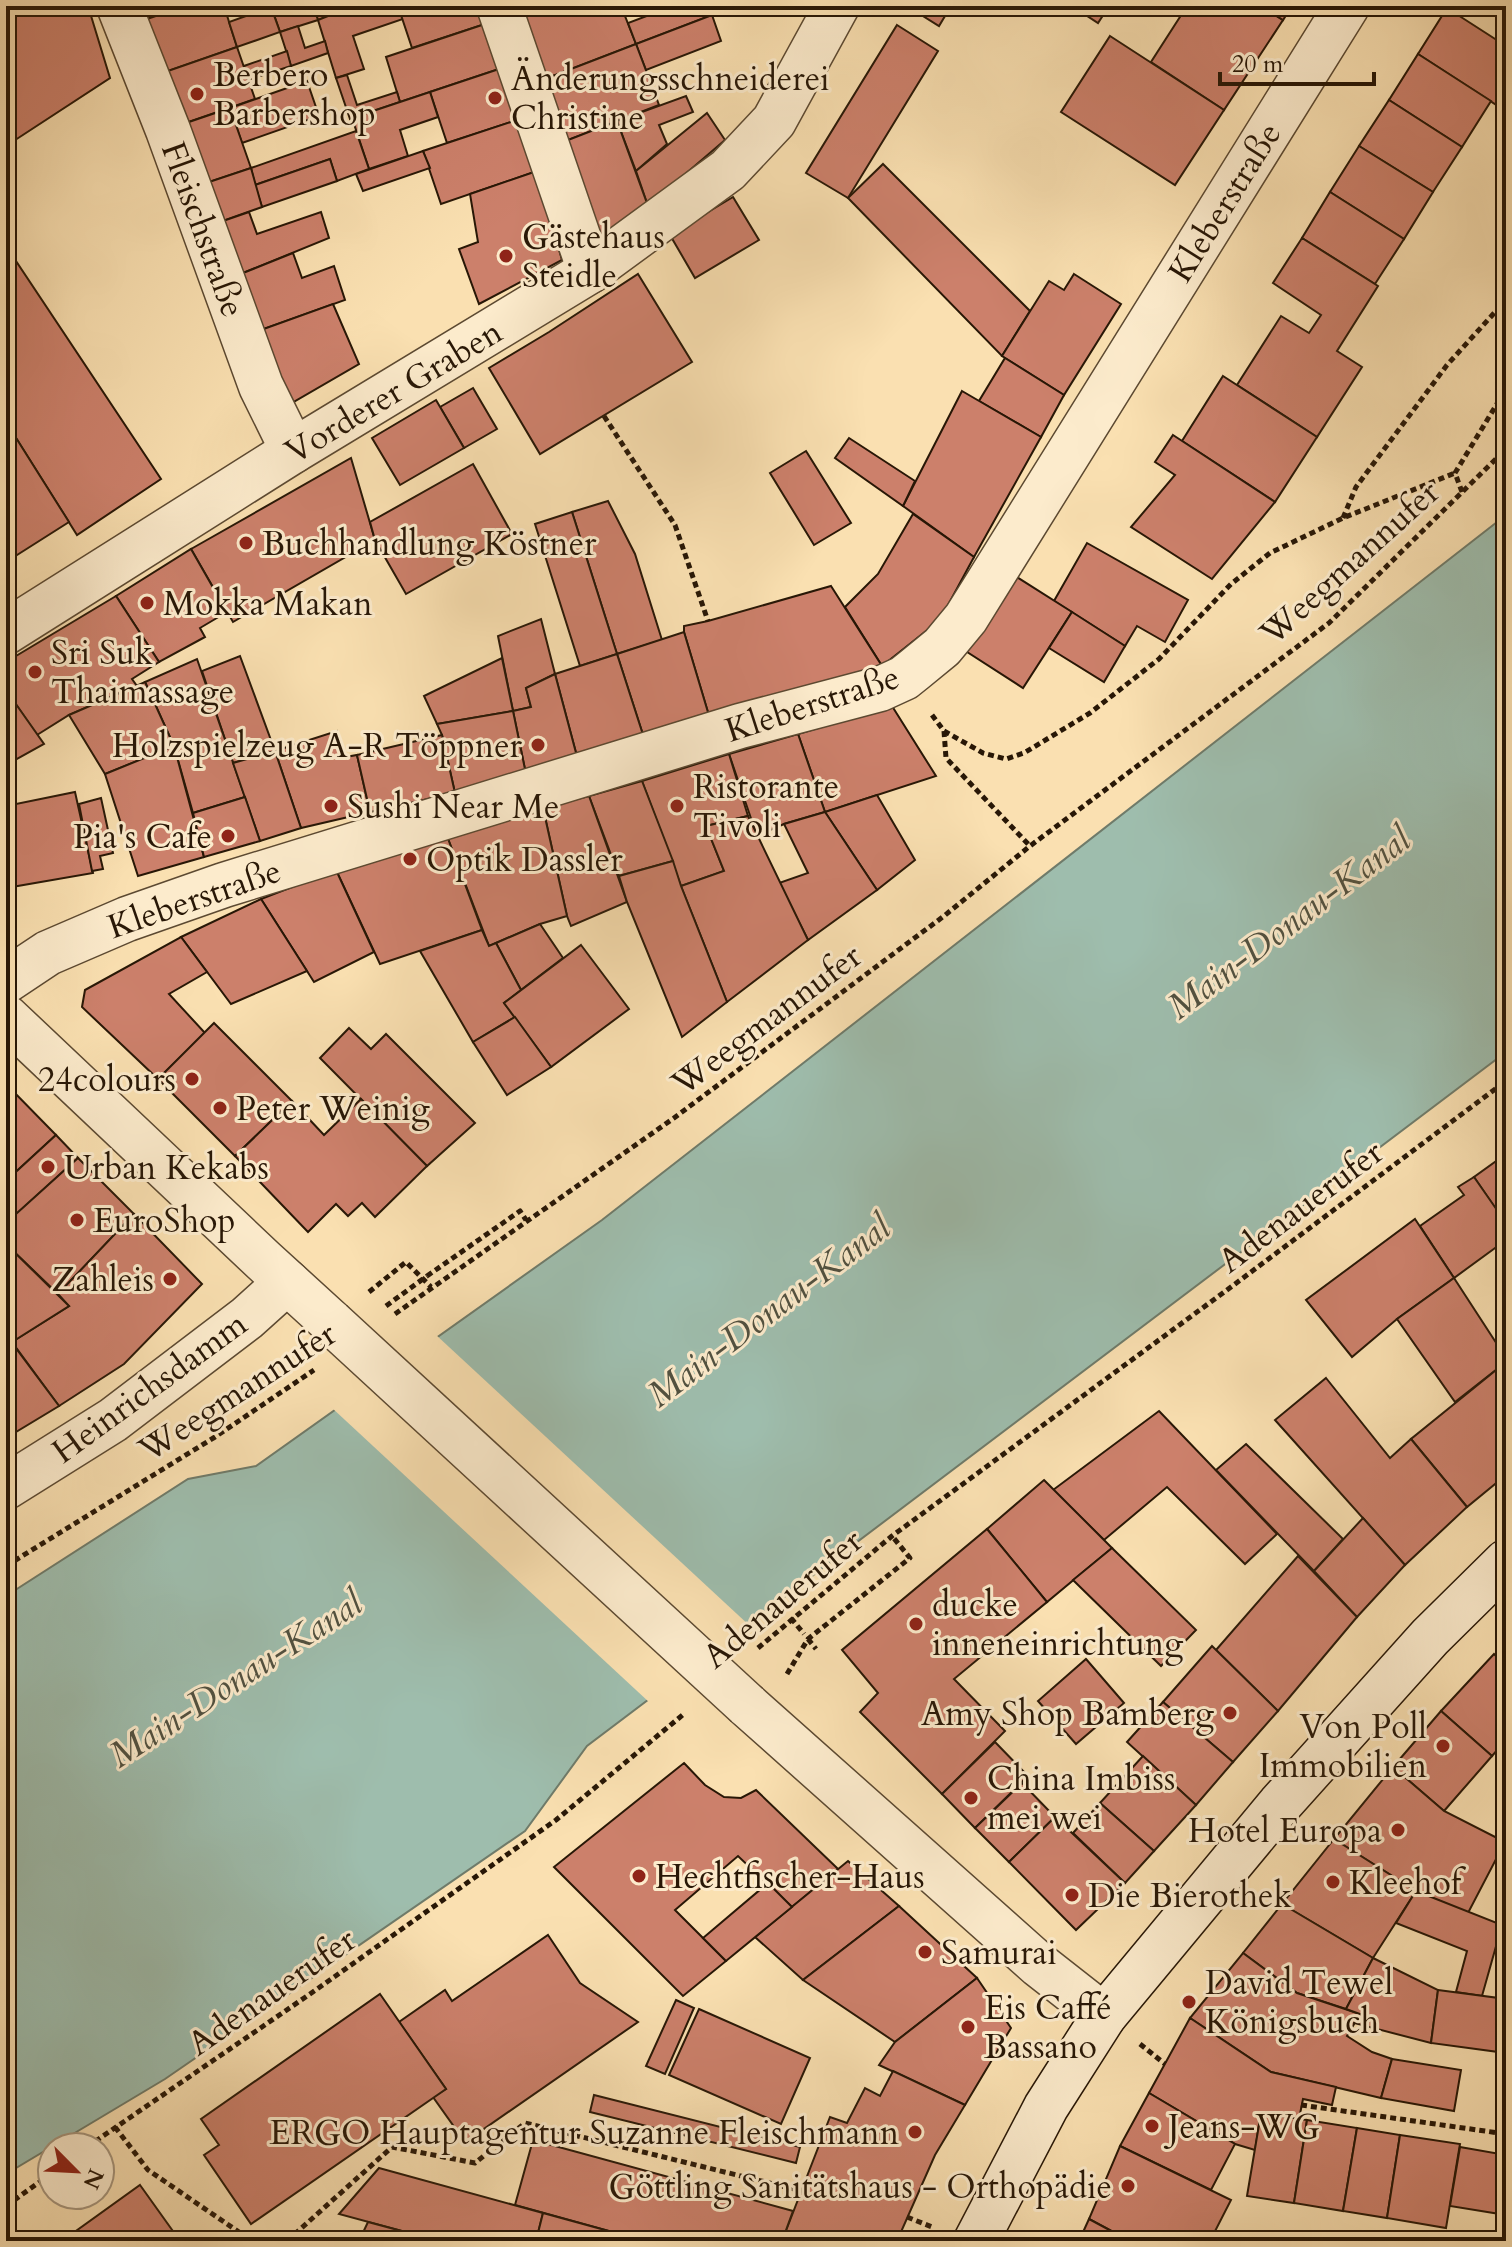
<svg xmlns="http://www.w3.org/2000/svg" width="1512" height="2247" font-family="Cardo,serif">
<rect width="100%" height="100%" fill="#fae0b1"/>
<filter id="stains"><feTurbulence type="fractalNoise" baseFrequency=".0025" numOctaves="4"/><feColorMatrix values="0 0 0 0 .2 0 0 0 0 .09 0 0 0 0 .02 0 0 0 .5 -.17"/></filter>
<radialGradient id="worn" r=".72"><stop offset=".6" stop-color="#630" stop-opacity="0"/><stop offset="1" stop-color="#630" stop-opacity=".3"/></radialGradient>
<polygon fill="#9ebdad" stroke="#6f7b6a" stroke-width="2" points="1506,515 1506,1052 587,1746 525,1831 165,2079 6,2174 6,1596 188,1479 256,1466 602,1220"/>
<polygon fill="#fae0b1" points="435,1334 751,1627 650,1703 331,1407"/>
<g fill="#cc806b" stroke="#281706" stroke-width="2">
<polygon points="13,6 88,6 110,78 6,146 6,10"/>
<polygon points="143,6 185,6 147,19"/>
<polygon points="185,6 224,6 237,47 165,72 147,19"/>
<polygon points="313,6 353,6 318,20"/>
<polygon points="313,6 318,20 280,32 271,6"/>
<polygon points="353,6 398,6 403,19 353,36 364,69 336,78 318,20"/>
<polygon points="398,6 482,6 488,23 412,48"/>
<polygon points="529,6 621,6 636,44 545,79 519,10"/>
<polygon points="673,6 711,6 712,15 636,44 628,23"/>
<polygon points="907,6 951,6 939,26"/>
<polygon points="1072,6 1109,6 1098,23"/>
<polygon points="1187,6 1261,6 1283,20 1224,110 1151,62"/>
<polygon points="1261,6 1292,6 1283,20"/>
<polygon points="271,7 280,32 237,47 229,22"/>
<polygon points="1447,8 1506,46 1506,94 1498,106 1418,54"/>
<polygon points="712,15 721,41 646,70 636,44"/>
<polygon points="488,23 502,68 400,102 386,57"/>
<polygon points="897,25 938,51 848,198 806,173"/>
<polygon points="298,26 305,48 325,41 328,53 291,66 280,32"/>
<polygon points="1110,36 1224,110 1175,185 1061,112"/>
<polygon points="636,44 659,105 568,140 545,79"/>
<polygon points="237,47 255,99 183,124 165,72"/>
<polygon points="287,51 291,66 248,80 244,66"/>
<polygon points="1418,54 1491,101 1462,147 1389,100"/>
<polygon points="502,68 520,119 447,143 430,92"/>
<polygon points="347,75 357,105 397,92 400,102 350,119 336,78"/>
<polygon points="307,81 319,116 242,143 230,108"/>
<polygon points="430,92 438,117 400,130 408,156 369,169 352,118"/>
<polygon points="686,96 693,112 659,125 667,144 636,171 617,121"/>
<polygon points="1389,100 1462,147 1433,192 1359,146"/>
<polygon points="230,108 251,168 203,184 183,124"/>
<polygon points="707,113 725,140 648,206 636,171"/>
<polygon points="520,119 537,171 441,204 423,151"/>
<polygon points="617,121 648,206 596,240 568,140"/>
<polygon points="356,131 369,169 337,181 330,159 255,185 251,168"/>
<polygon points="1359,146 1433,192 1404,239 1330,192"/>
<polygon points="423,151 430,168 363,191 356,174"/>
<polygon points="330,159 337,181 262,207 255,185"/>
<polygon points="883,164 1030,311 1002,356 848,198"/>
<polygon points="251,168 262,207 220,222 203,184"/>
<polygon points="537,171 562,260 479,304 459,249 478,242 470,194"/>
<polygon points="1330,192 1404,239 1375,284 1302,238"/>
<polygon points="733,197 759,240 695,278 670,235"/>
<polygon points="249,212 257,234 321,212 329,238 238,275 220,222"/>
<polygon points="1302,238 1378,286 1337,351 1362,367 1317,437 1237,385 1281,316 1309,333 1321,315 1273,283"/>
<polygon points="6,246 161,479 77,535 6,422"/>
<polygon points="293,253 302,278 334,266 345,300 258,331 238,275"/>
<polygon points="638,274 692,362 540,454 489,368 549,332"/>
<polygon points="1074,274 1121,304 1064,395 1002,356 1049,281 1064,290"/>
<polygon points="333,304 359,364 290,404 258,331"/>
<polygon points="1005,358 1064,395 1041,437 979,401"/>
<polygon points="1223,376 1317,437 1275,502 1182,441"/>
<polygon points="473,388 497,429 464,448 440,407"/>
<polygon points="962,391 1041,437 974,557 903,506"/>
<polygon points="436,400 464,448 400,485 372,438"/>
<polygon points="6,422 69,522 6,562"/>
<polygon points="1173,435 1275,502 1212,579 1131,527 1175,475 1155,462"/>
<polygon points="849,438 915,481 903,506 835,458"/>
<polygon points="806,451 851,523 814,545 770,473"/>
<polygon points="351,458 375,540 233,622 191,549"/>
<polygon points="473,464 512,534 406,594 375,540 370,522"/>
<polygon points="608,501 635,554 662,640 617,654 572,512"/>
<polygon points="572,512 617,654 580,666 535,524"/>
<polygon points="913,514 974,557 940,620 882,666 845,607 878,574"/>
<polygon points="1087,543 1188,600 1165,642 1137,626 1125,646 1054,601"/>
<polygon points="191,549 227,612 200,628 205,637 159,662 116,596"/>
<polygon points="1012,574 1072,612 1023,688 964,650"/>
<polygon points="831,586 882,666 710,719 684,632 684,626 708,621"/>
<polygon points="116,596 159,662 132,679 137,686 69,715 37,735 6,690 6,662"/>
<polygon points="1072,612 1125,646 1104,682 1049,648"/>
<polygon points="541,619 555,674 526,688 531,707 513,711 498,636"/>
<polygon points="684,632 710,719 645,741 617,654"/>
<polygon points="617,654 645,741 579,764 555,674"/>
<polygon points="240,656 275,751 233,763 202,671"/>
<polygon points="502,658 513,711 437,724 424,696"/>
<polygon points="197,659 245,797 193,813 174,746 145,682"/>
<polygon points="555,674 579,764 527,779 513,711 531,707 526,688"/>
<polygon points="145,682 174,746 105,774 69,715"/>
<polygon points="6,690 44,744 6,765"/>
<polygon points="892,706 936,776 825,812 798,734"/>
<polygon points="513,711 527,779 455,793 442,735 437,724"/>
<polygon points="337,731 340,758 357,755 370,812 301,828 275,751"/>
<polygon points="798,734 825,812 784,824 757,836 729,754"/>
<polygon points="442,735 455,793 370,812 357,755"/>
<polygon points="174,746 204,857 138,876 105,774"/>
<polygon points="275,751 301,828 260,841 233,763"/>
<polygon points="729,754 748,816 706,826 724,871 681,886 642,781"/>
<polygon points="642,781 673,861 619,876 589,796"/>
<polygon points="75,792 93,873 6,888 6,806"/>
<polygon points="877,795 915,860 877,890 825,812"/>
<polygon points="589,796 627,902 571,926 567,916 543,808"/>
<polygon points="245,797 260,841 204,857 193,813"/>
<polygon points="101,798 113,853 100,856 103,869 92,871 79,804"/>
<polygon points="543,808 567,916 540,924 489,946 447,836"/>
<polygon points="825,812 877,890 808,940 779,883 808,873 784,824"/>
<polygon points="748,816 808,940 727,1002 681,886 724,871 706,826"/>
<polygon points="447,836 482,930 380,964 336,870"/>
<polygon points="673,861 681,886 727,1002 682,1037 627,902 619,876"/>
<polygon points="336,870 374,952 314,982 261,899"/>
<polygon points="261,899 307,971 231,1004 181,937"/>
<polygon points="540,924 563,958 521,990 496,943"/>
<polygon points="482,930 489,946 496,943 521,990 504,1003 515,1017 473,1042 420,951"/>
<polygon points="181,937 207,972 169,994 205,1033 158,1079 82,1007 85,990"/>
<polygon points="581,945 629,1009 551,1067 504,1003"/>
<polygon points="515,1017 551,1067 507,1095 473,1042"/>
<polygon points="214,1023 292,1101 235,1156 158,1079"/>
<polygon points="349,1028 371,1049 386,1034 475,1123 427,1166 320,1058"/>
<polygon points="6,1084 56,1135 6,1181"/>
<polygon points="361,1099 427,1166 375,1217 362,1203 348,1216 336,1204 308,1232 235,1156 292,1101 324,1135"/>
<polygon points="56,1135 78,1158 7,1223 6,1181"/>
<polygon points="1506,1154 1506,1215 1502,1218 1474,1177"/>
<polygon points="78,1158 134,1214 58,1294 6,1244 6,1223"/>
<polygon points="1474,1177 1506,1223 1506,1240 1454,1278 1420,1226 1464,1195 1458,1187"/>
<polygon points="134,1214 202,1284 124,1364 59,1406 12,1342 69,1306 58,1294"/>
<polygon points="1415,1219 1454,1278 1397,1319 1352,1357 1306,1300"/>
<polygon points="6,1244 69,1306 12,1342 6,1335"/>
<polygon points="1454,1278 1506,1358 1506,1362 1455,1402 1397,1319"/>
<polygon points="6,1335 59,1406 6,1438"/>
<polygon points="1506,1362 1506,1475 1467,1507 1411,1439"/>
<polygon points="1326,1378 1390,1458 1411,1439 1467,1507 1405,1565 1275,1420"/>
<polygon points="1159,1411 1277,1534 1245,1564 1167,1487 1104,1540 1053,1490"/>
<polygon points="1246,1444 1343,1539 1314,1571 1216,1470"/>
<polygon points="1044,1480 1112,1548 1047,1602 987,1529"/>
<polygon points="1363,1518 1405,1565 1357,1617 1314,1571"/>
<polygon points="987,1529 1047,1602 954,1679 1005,1731 942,1794 860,1712 878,1693 842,1650"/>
<polygon points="1112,1548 1196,1630 1161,1666 1073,1580"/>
<polygon points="1298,1556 1357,1617 1278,1711 1216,1650"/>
<polygon points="1212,1646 1278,1711 1233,1762 1163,1702"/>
<polygon points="1494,1654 1506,1666 1506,1754 1499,1748 1492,1756 1441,1711"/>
<polygon points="1086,1659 1124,1703 1076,1744 1038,1701"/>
<polygon points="1163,1702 1233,1762 1196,1805 1127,1742"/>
<polygon points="1441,1711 1492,1756 1444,1811 1393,1767"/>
<polygon points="995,1742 1028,1776 975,1828 942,1794"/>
<polygon points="1143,1756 1196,1805 1154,1851 1100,1803"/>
<polygon points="684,1763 705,1785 724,1797 741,1798 756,1790 838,1869 792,1907 738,1856 675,1910 726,1961 683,1996 554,1867"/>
<polygon points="1393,1767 1444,1811 1505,1842 1468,1913 1416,1891 1334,1839"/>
<polygon points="1022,1783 1055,1817 1009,1862 975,1828"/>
<polygon points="1100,1803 1154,1851 1125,1883 1073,1833"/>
<polygon points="1055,1817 1125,1883 1076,1930 1009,1862"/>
<polygon points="1334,1839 1416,1891 1373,1958 1282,1904"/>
<polygon points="848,1861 899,1906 803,1980 755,1937"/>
<polygon points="768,1883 792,1907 726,1961 703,1938"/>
<polygon points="1416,1891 1502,1925 1482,1996 1456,1992 1467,1951 1396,1923"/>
<polygon points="1282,1904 1373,1958 1346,2009 1297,1993 1243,1953"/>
<polygon points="899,1906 977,1978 895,2042 803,1980"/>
<polygon points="548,1935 580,1983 638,2022 465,2142 433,2097 446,2089 399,2022 445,1990 452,2001"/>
<polygon points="1243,1953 1297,1993 1360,2014 1347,2036 1372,2052 1392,2059 1381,2098 1271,2072 1190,2018"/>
<polygon points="1373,1958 1438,1990 1431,2043 1354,2023 1360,2014 1346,2009"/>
<polygon points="977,1978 1011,2028 965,2105 879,2065 895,2042"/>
<polygon points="1438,1990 1506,1999 1506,2053 1431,2043"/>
<polygon points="380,1994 446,2089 251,2224 204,2155 219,2145 201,2119"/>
<polygon points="676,2000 694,2008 665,2074 646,2066"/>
<polygon points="699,2009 810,2058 781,2124 669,2075"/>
<polygon points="1190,2018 1271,2072 1336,2087 1332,2105 1303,2099 1299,2119 1261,2113 1255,2150 1235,2144 1149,2093"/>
<polygon points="1392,2059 1461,2070 1454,2111 1381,2098"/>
<polygon points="893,2071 965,2105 935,2155 897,2241 782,2241 830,2117 847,2123 865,2088 880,2096"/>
<polygon points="1149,2093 1235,2144 1211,2190 1120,2146"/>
<polygon points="594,2095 800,2147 796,2163 590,2112"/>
<polygon points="1261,2113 1307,2120 1294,2203 1247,2196"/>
<polygon points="1307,2120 1357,2128 1343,2211 1294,2203"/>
<polygon points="1357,2128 1400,2135 1387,2218 1343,2211"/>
<polygon points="1400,2135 1460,2144 1446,2228 1387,2218"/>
<polygon points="533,2140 793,2211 782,2241 645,2241 515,2205"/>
<polygon points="1120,2146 1231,2200 1210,2241 1130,2241 1089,2219"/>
<polygon points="1460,2147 1506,2155 1506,2215 1450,2206"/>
<polygon points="379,2168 543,2213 536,2241 439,2241 339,2214"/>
<polygon points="140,2185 180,2241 62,2241"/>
<polygon points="543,2213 645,2241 536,2241"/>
<polygon points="1089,2219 1130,2241 1079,2241"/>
<polygon points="368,2222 439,2241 359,2241"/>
</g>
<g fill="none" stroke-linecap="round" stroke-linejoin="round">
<defs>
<g id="street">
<polyline points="119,6 168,130 261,386 293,451"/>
<polyline points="499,6 590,271"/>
<polyline points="6,632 293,451 590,271 728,170 774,121 837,6"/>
<polyline points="6,981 48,953 127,919 224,885 740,726 880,689 904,678 914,670 942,647 966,618 1347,6"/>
<polyline points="6,1017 263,1260 331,1322"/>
<polyline points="6,1487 113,1420 247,1318 287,1282"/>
<polyline points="747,1705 1039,1965 1104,2016"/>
</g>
<polyline id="secondary" points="976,2241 1046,2107 1104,2016 1280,1804 1430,1637 1506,1562"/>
</defs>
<use href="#street" stroke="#5c4931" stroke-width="47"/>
<use href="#secondary" stroke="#281706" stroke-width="47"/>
<g stroke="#281706" stroke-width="5" stroke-dasharray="6 4" stroke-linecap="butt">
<polyline points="604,416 675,525 708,621"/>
<polyline points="1462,492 1455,473 1506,389"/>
<polyline points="1343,518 1356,487 1447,365 1506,300"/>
<polyline points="932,715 944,731 983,753 1006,759 1024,753 1090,713 1159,659 1231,584 1270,553 1343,518 1455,473"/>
<polyline points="944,731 946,758 1030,846"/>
<polyline points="427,1276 520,1211 526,1220"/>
<polyline points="369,1292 406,1262 431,1287"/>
<polyline points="395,1314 674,1118 944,916 1030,846 1329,623 1506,449"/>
<polyline points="6,1566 215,1437 314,1370"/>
<polyline points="791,1618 804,1634"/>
<polyline points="808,1639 816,1649"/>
<polyline points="758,1648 892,1536 1227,1290 1506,1081"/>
<polyline points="787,1674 808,1639 910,1558 892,1536"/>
<polyline points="1140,2044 1165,2064"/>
<polyline points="1301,2105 1506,2134"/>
<polyline points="115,2127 148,2170 252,2241"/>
<polyline points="87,2147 310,1994 556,1820 685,1713"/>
<polyline points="6,2206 52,2173"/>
<polyline points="907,2217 932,2227"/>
<polyline points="287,2241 392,2147 475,2163 525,2123 802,2191"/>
</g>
<use href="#street" stroke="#fcebcc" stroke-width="44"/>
<use href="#secondary" stroke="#fcebcc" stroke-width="44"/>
<defs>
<polyline id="street-bridge" points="331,1322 747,1705"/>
</defs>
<use href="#street-bridge" stroke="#5c4931" stroke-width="47" stroke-linecap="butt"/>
<polyline stroke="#281706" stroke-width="5" stroke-dasharray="6 4" stroke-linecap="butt" points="386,1306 427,1276"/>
<use href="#street-bridge" stroke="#fcebcc" stroke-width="44"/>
</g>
<g fill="#8f2418" stroke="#fcebcc" stroke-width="3">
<circle cx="197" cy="94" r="8"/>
<circle cx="495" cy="98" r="8"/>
<circle cx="506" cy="256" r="8"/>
<circle cx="246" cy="543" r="8"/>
<circle cx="147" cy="603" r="8"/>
<circle cx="35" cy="672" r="8"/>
<circle cx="538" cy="745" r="8"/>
<circle cx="331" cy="806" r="8"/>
<circle cx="677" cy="806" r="8"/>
<circle cx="228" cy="836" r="8"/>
<circle cx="410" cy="859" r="8"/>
<circle cx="192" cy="1079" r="8"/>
<circle cx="220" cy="1108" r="8"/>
<circle cx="48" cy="1167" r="8"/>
<circle cx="77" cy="1220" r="8"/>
<circle cx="170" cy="1279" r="8"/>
<circle cx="916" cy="1624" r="8"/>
<circle cx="1230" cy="1713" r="8"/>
<circle cx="1443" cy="1746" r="8"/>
<circle cx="971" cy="1798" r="8"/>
<circle cx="1398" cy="1830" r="8"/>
<circle cx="639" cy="1876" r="8"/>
<circle cx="1333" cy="1882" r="8"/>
<circle cx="1072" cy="1895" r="8"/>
<circle cx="925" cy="1952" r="8"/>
<circle cx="1189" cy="2002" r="8"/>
<circle cx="968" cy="2027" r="8"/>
<circle cx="1152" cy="2126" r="8"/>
<circle cx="915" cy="2132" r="8"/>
<circle cx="1128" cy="2186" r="8"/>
</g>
<g text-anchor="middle" stroke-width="6" stroke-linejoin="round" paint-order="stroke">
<g font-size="34" fill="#281706" stroke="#fcebcc" text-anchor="start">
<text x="213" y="86">Berbero<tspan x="213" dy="39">Barbershop</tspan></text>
<text x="511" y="90">Änderungsschneiderei<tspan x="511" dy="39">Christine</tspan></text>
<text x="522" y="248">Gästehaus<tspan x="522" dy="39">Steidle</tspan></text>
<text x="262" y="555">Buchhandlung Köstner</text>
<text x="163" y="615">Mokka Makan</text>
<text x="51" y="664">Sri Suk<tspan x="51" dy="39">Thaimassage</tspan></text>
<text x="522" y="757" text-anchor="end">Holzspielzeug A-R Töppner</text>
<text x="693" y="798">Ristorante<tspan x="693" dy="39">Tivoli</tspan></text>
<text x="347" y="818">Sushi Near Me</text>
<text x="212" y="848" text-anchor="end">Pia's Cafe</text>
<text x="426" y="871">Optik Dassler</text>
<text x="176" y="1091" text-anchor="end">24colours</text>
<text x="236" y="1120">Peter Weinig</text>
<text x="64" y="1179">Urban Kekabs</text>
<text x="93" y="1232">EuroShop</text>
<text x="154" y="1291" text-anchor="end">Zahleis</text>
<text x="932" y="1616">ducke<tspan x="932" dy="39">inneneinrichtung</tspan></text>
<text x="1214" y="1725" text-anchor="end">Amy Shop Bamberg</text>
<text x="1427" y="1738" text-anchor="end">Von Poll<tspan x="1427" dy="39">Immobilien</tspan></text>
<text x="987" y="1790">China Imbiss<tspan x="987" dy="39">mei wei</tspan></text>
<text x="1382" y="1842" text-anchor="end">Hotel Europa</text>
<text x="655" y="1888">Hechtfischer-Haus</text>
<text x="1349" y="1894">Kleehof</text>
<text x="1088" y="1907">Die Bierothek</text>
<text x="941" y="1964">Samurai</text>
<text x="1205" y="1994">David Tewel<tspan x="1205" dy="39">Königsbuch</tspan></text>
<text x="984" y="2019">Eis Caffé<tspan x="984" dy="39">Bassano</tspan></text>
<text x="1168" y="2138">Jeans-WG</text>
<text x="899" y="2144" text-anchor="end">ERGO Hauptagentur Suzanne Fleischmann</text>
<text x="1112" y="2198" text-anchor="end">Göttling Sanitätshaus - Orthopädie</text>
</g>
<g font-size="34" fill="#281706" stroke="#fcebcc">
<text transform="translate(1224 202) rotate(-58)" y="12">Kleberstraße</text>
<text transform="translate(204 229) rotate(70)" y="12">Fleischstraße</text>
<text transform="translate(393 391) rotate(-31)" y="12">Vorderer Graben</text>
<text transform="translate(1349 562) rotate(-42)" y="12">Weegmannufer</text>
<text transform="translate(812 703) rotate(-18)" y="12">Kleberstraße</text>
<text transform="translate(194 898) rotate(-19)" y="12">Kleberstraße</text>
<text transform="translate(766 1019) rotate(-37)" y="12">Weegmannufer</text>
<text transform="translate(1300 1206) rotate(-37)" y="12">Adenauerufer</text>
<text transform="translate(149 1387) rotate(-36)" y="12">Heinrichsdamm</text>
<text transform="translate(237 1391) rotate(-33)" y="12">Weegmannufer</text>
<text transform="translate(782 1598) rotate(-40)" y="12">Adenauerufer</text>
<text transform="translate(271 1991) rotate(-35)" y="12">Adenauerufer</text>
</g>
<g font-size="36" font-style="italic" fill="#515140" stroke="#fcebcc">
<text transform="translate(1288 922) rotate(-37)" y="13">Main-Donau-Kanal</text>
<text transform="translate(768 1310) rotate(-37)" y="13">Main-Donau-Kanal</text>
<text transform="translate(235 1678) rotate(-33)" y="13">Main-Donau-Kanal</text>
</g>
</g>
<rect width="1512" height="2247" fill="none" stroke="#fae0b1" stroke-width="32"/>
<rect x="8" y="8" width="1496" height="2231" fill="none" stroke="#281706" stroke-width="4"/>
<rect x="16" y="16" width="1480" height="2215" fill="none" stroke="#281706" stroke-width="2"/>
<g transform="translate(76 2171) rotate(114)"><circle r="38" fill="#fcebcc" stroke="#a7967d" stroke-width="2"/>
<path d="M0-6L14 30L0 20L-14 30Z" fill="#8f2418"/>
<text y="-12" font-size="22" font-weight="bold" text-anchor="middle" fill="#281706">N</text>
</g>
<path d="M1220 72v12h154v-12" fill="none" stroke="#281706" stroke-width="4"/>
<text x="1232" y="72" font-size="24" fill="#281706" stroke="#fcebcc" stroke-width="6" paint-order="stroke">20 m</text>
<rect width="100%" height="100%" filter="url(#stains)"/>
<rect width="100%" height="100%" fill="url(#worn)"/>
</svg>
